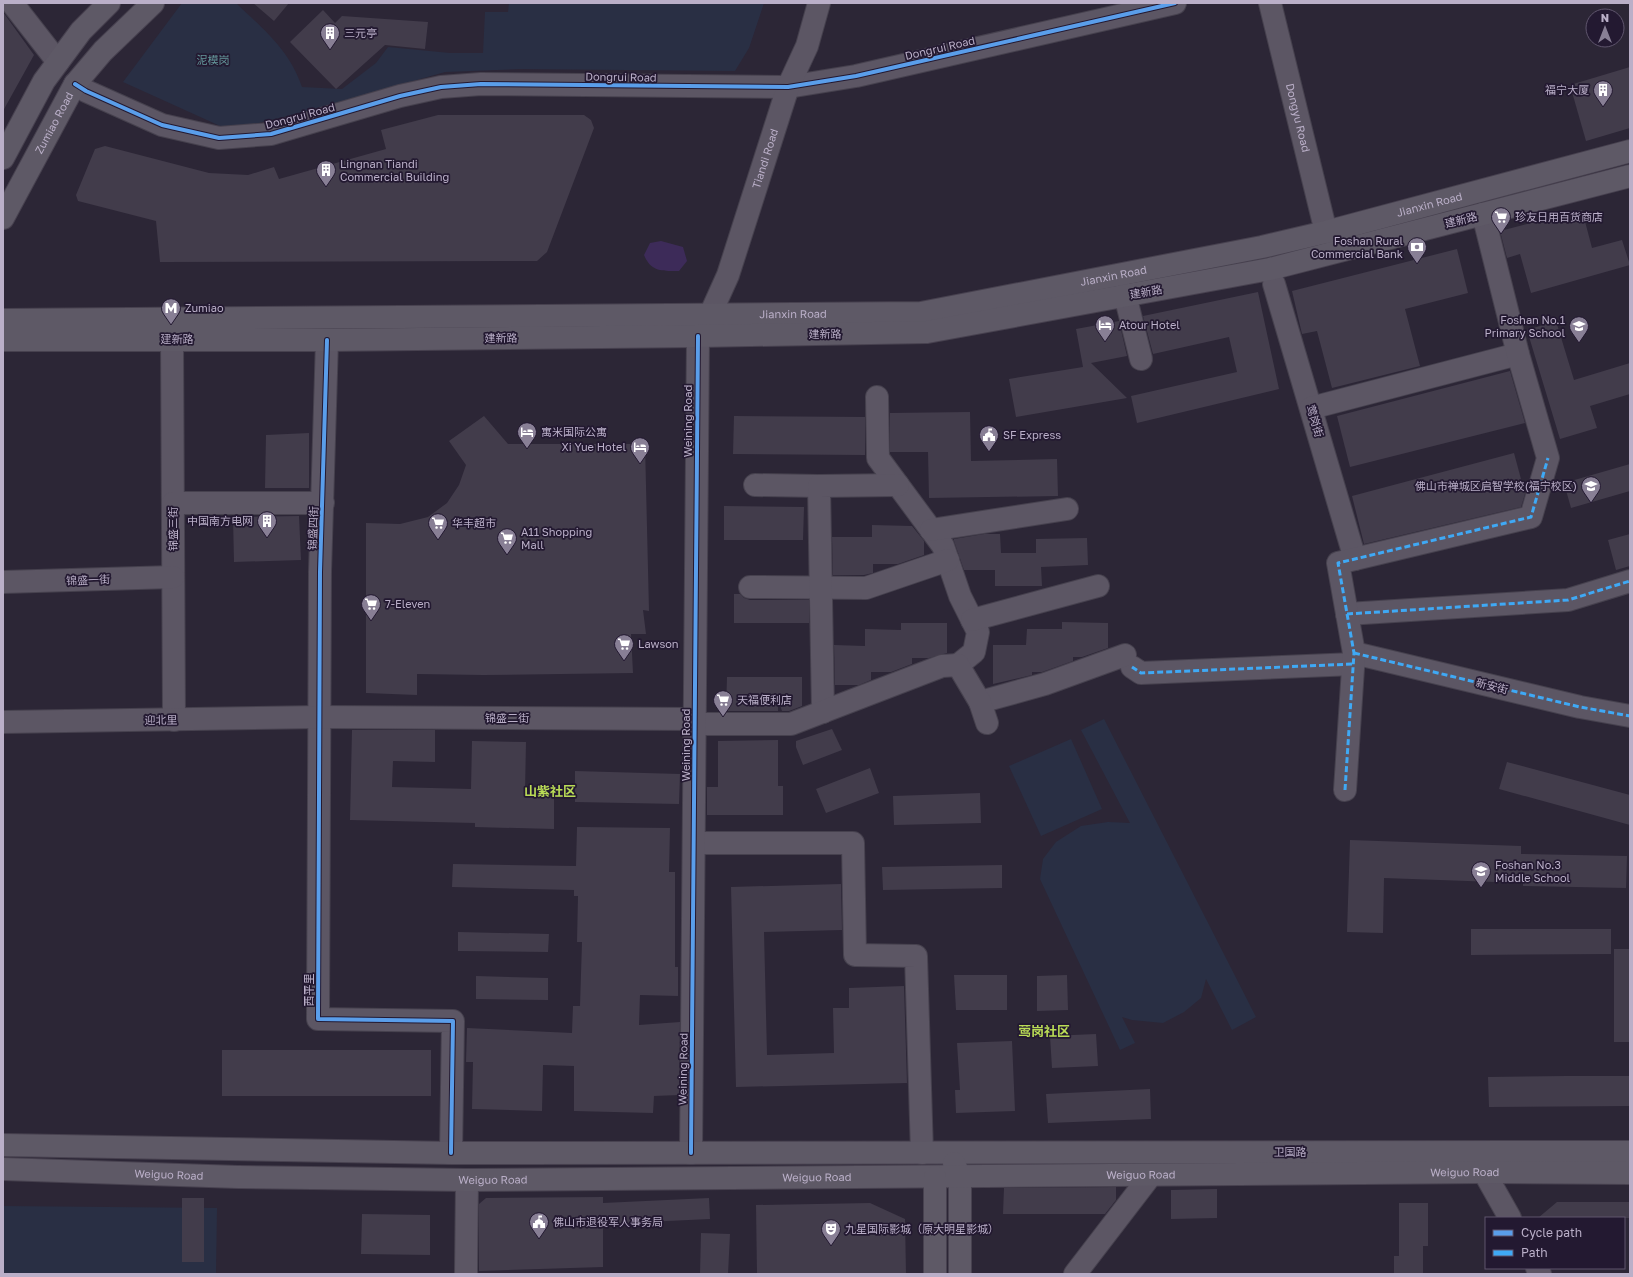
<svg xmlns="http://www.w3.org/2000/svg" width="1633" height="1277" font-family="'Golos Text','Noto Sans SC',sans-serif">
<rect width="100%" height="100%" fill="#2c2636"/>
<g fill="#292f44">
<path d="M182,3h54c28,27 53,46 66,84l40,2 34,-26 12,-16 62,6h33l2,-41h23l1,-9h255l-15,45 -14,23 -215,-2 -75,3 -145,41 -71,17 -106,-48z"/>
<polygon points="1104,719 1256,1017 1232,1030 1206,979 1201,998 1184,1012 1163,1023 1132,1020 1122,1017 1135,1043 1120,1050 1040,879 1043,859 1056,842 1081,826 1108,822 1130,823 1081,730"/>
<polygon points="1071,739 1102,809 1041,836 1009,766"/>
<polygon points="3,1206 217,1208 216,1274 3,1274"/>
</g>
<path fill="#3d2b59" d="M661,241l22,6 4,14 -8,10c-17,0 -28,1 -35,-16l6,-12z"/>
<g fill="#423c4b">
<polygon points="253,3 289,3 274,21"/>
<polygon points="323,10 335,23 342,16 428,22 425,49 385,45 336,89 290,42"/>
<polygon points="3,12 34,55 3,111"/>
<polygon points="1630,67 1630,128 1586,141 1570,85"/>
<polygon points="438,115 584,115 591,120 594,128 547,252 537,261 160,262 156,221 78,201 76,195 95,149 105,146 209,173 248,175 274,167 279,179 386,149 381,130"/>
<polygon points="1582,210 1592,248 1622,240 1630,265 1531,293 1520,254 1507,258 1500,231"/>
<polygon points="1457,249 1468,293 1405,309 1420,366 1332,388 1317,331 1302,334 1292,291"/>
<polygon points="1258,292 1279,389 1137,423 1131,396 1237,372 1229,337 1153,354 1143,316"/>
<polygon points="1119,321 1127,356 1091,363 1127,398 1016,417 1009,379 1083,367 1076,329"/>
<polygon points="1556,321 1574,380 1630,363 1630,394 1590,406 1597,428 1560,439 1527,330"/>
<polygon points="1510,371 1525,423 1350,467 1337,416"/>
<polygon points="970,412 971,461 1057,459 1058,496 929,498 928,452 890,452 890,413"/>
<polygon points="484,416 508,444 645,444 649,611 643,610 646,634 631,634 633,673 483,675 417,674 417,695 366,693 366,523 400,524 428,517 447,503 459,485 466,465 449,441"/>
<polygon points="734,416 865,417 865,455 733,454"/>
<polygon points="309,433 309,488 265,488 266,435"/>
<polygon points="1514,453 1525,494 1521,507 1364,544 1352,496"/>
<polygon points="1630,464 1630,491 1571,508 1564,483"/>
<polygon points="724,506 804,507 803,540 724,540"/>
<polygon points="299,516 301,560 234,562 233,517"/>
<polygon points="872,525 912,526 924,541 924,555 898,564 873,564 873,573 864,575 833,575 832,537 872,537"/>
<polygon points="984,534 1000,534 1001,553 1036,553 1036,539 1087,538 1088,565 1041,567 1042,586 995,586 995,570 964,570 954,541 954,539"/>
<polygon points="1630,534 1630,566 1616,570 1608,540"/>
<polygon points="734,594 740,594 744,598 750,600 809,600 809,623 734,623"/>
<polygon points="1062,622 1108,623 1108,648 1082,657 1073,657 1073,661 1042,672 1032,672 1032,675 993,684 993,645 1026,645 1027,629 1062,629"/>
<polygon points="901,623 947,623 947,653 929,658 912,658 912,664 891,672 871,672 871,680 859,685 835,685 834,645 865,646 865,629 901,630"/>
<polygon points="727,677 802,677 802,706 789,711 782,711 778,699 778,711 726,711"/>
<polygon points="832,729 842,750 803,765 796,747 796,741"/>
<polygon points="352,730 435,730 435,762 393,761 392,787 471,789 472,741 526,742 525,792 554,792 554,829 475,827 475,823 350,820"/>
<polygon points="778,740 778,786 783,786 783,815 707,815 707,787 718,787 718,741"/>
<polygon points="1507,762 1630,795 1630,825 1499,789"/>
<polygon points="870,768 879,793 826,813 816,789"/>
<polygon points="575,771 680,774 679,804 575,802"/>
<polygon points="980,793 981,823 894,825 893,796"/>
<polygon points="577,827 670,828 669,872 675,872 675,967 678,967 678,996 640,995 639,1025 680,1022 679,1095 654,1096 653,1113 574,1111 574,1066 543,1065 542,1111 472,1109 473,1062 466,1062 467,1028 572,1033 573,1006 580,1006 582,942 577,942 578,896 574,896 574,890 452,887 453,864 576,866"/>
<polygon points="1350,840 1521,846 1521,854 1627,856 1626,888 1523,886 1523,883 1384,878 1383,933 1347,932"/>
<polygon points="1002,865 1002,888 883,890 882,867"/>
<polygon points="841,884 842,930 764,932 767,1055 834,1053 833,1008 849,1008 849,988 904,986 907,1083 736,1087 731,887"/>
<polygon points="1471,929 1611,929 1611,954 1471,955"/>
<polygon points="458,932 549,934 548,952 458,951"/>
<rect x="1614" y="949" width="16" height="93"/>
<polygon points="954,975 1007,975 1007,1010 956,1010"/>
<polygon points="1067,975 1068,1010 1037,1011 1037,976"/>
<polygon points="476,976 548,978 548,1000 476,999"/>
<polygon points="1096,1034 1098,1066 1052,1068 1050,1036"/>
<polygon points="1012,1041 1015,1111 956,1113 955,1090 960,1090 957,1043"/>
<rect x="222" y="1050" width="209" height="46"/>
<polygon points="1567,1076 1630,1076 1630,1106 1489,1107 1488,1077"/>
<polygon points="1150,1089 1151,1119 1048,1123 1046,1094"/>
<polygon points="1116,1187 1116,1200 1105,1214 1003,1214 1004,1188"/>
<polygon points="1217,1189 1217,1218 1171,1219 1171,1190"/>
<polygon points="603,1197 603,1203 709,1198 710,1219 603,1224 603,1267 479,1271 479,1204 486,1198"/>
<rect x="182" y="1198" width="22" height="64"/>
<polygon points="1557,1202 1630,1202 1630,1218 1538,1218"/>
<polygon points="870,1203 905,1219 906,1274 757,1274 756,1205"/>
<polygon points="1399,1203 1428,1203 1428,1246 1423,1246 1423,1274 1394,1274 1394,1256 1399,1256"/>
<polygon points="362,1214 430,1215 430,1255 361,1254"/>
<polygon points="701,1233 730,1234 728,1274 700,1274"/>
</g>
<g fill="none" stroke-linecap="round" stroke-linejoin="round">
<defs>
<g id="minor">
<polyline points="12,3 58,62"/>
<path id="s1" d="M1270,3l56,229"/>
<polyline points="75,84 86,91 162,125 219,138 271,134 400,96 441,87 481,84 788,87 856,76 1175,3"/>
<polyline points="1274,284 1355,559"/>
<polyline points="1125,295 1141,359"/>
<path id="s2" d="M710,315l18,-40 60,-188 19,-41 12,-43"/>
<polyline points="172,339 174,720"/>
<polyline points="327,340 320,572 318,1019 453,1021 451,1153"/>
<polyline points="877,397 878,458 943,546 960,596 978,632 974,652 958,665"/>
<polyline points="1311,408 1518,354"/>
<polyline points="755,485 819,486"/>
<polyline points="173,503 323,503"/>
<polyline points="931,530 1067,509"/>
<polyline points="3,582 173,577"/>
<polyline points="750,587 866,588 948,560"/>
<polyline points="1347,614 1568,600 1630,581"/>
<polyline points="972,620 1098,586"/>
<polyline points="1354,653 1580,707 1630,716"/>
<polyline points="1132,667 1141,673 1354,664"/>
<polyline points="980,702 1045,684 1125,655"/>
<polyline points="823,712 819,486 898,485"/>
<polyline points="3,722 319,717 695,719"/>
<polyline points="695,724 791,724 942,666 958,665 980,702 987,723"/>
<polyline points="1345,790 1354,653 1338,563 1531,517 1548,458 1518,354 1483,214"/>
<polyline points="694,843 853,843 855,955 916,956 922,1153"/>
<polyline points="691,1153 698,336"/>
<polyline points="1484,1172 1510,1218"/>
<polyline points="1537,1268 1540,1274"/>
<polyline points="466,1274 467,1180"/>
<polyline points="1075,1274 1151,1175"/>
</g>
<g id="major">
<polyline points="3,158 44,81 81,31 109,3"/>
<path id="s3" d="M3,218l72,-134 28,-33 50,-48"/>
<path id="s4" d="M3,320l918,-7 341,-66 64,-15 304,-81"/>
<polyline points="3,340 327,340 698,336 927,332 1270,269 1630,176"/>
<polyline points="3,1145 451,1153 1630,1152"/>
<polyline points="954,1163 960,1177 960,1274"/>
<path id="s5" d="M3,1169l235,8 229,3 1017,-8 146,1"/>
<polyline points="935,1177 935,1274"/>
</g>
</defs>
<use href="#minor" stroke="#46414e" stroke-width="24"/>
<use href="#major" stroke="#47414f" stroke-width="24"/>
<use href="#minor" stroke="#5c5664" stroke-width="22"/>
<use href="#major" stroke="#5e5966" stroke-width="22"/>
<g stroke="#3fa9f5" stroke-width="3" stroke-dasharray="6 3" stroke-linecap="butt">
<polyline points="1347,614 1568,600 1630,581"/>
<polyline points="1354,653 1580,707 1630,716"/>
<polyline points="1132,667 1141,673 1354,664"/>
<polyline points="1345,790 1354,653 1338,563 1531,517 1548,458"/>
</g>
<defs>
<g id="cycleway">
<polyline points="75,84 86,91 162,125 219,138 271,134 400,96 441,87 481,84 788,87 856,76 1175,3"/>
<polyline points="327,340 320,572 318,1019 453,1021 451,1153"/>
<polyline points="691,1153 698,336"/>
</g>
</defs>
<use href="#cycleway" stroke="#231931" stroke-width="6"/>
<use href="#cycleway" stroke="#5a9eea" stroke-width="4"/>
</g>
<defs>
<symbol id="building-pin" viewBox="-11 -11 22 30"><path d="M0 17L-7.5 6A9.5 9.5 0 1 1 7.5 6Z" fill="#887f95" stroke="#231931"/><path d="M-4-6H4V6H1V3H-1V6H-4ZM-2.5-4.3h1.7v1.8h-1.7ZM.8-4.3h1.7v1.8H.8ZM-2.5-1h1.7V.8h-1.7ZM.8-1h1.7V.8H.8Z" fill="#fff"/></symbol>
<symbol id="supermarket-pin" viewBox="-11 -11 22 30"><path d="M0 17L-7.5 6A9.5 9.5 0 1 1 7.5 6Z" fill="#887f95" stroke="#231931"/><path d="M-6-5.5h2.5l.6 2H6L4.5 2H-2.5L-4.4-4H-6ZM-1.5 3.2a1.3 1.3 0 1 0 .1 0ZM3 3.2a1.3 1.3 0 1 0 .1 0Z" fill="#fff"/></symbol>
<symbol id="bank-pin" viewBox="-11 -11 22 30"><path d="M0 17L-7.5 6A9.5 9.5 0 1 1 7.5 6Z" fill="#887f95" stroke="#231931"/><path d="M-6-4H6V4H-6ZM0-2.3a2.3 2.3 0 1 0 0 4.6a2.3 2.3 0 1 0 0-4.6Z" fill="#fff"/></symbol>
<symbol id="metro-pin" viewBox="-11 -11 22 30"><path d="M0 17L-7.5 6A9.5 9.5 0 1 1 7.5 6Z" fill="#887f95" stroke="#231931"/><path d="M-5.5 5V-5H-3L0 0L3-5H5.5V5H3V-.5L0 4L-3-.5V5Z" fill="#fff"/></symbol>
<symbol id="hotel-pin" viewBox="-11 -11 22 30"><path d="M0 17L-7.5 6A9.5 9.5 0 1 1 7.5 6Z" fill="#887f95" stroke="#231931"/><path d="M-6-4.5h1.5V1H6V5H4.5V3h-9V5H-6ZM-4 0a1.8 1.8 0 1 1 3.6 0ZM.5 0V-2.5h3Q6-2.5 6 0Z" fill="#fff"/></symbol>
<symbol id="school-pin" viewBox="-11 -11 22 30"><path d="M0 17L-7.5 6A9.5 9.5 0 1 1 7.5 6Z" fill="#887f95" stroke="#231931"/><path d="M0-5L7-2L0 1L-7-2ZM-4 1L0 2.5L4 1V4Q0 6-4 4Z" fill="#fff"/></symbol>
<symbol id="civic-pin" viewBox="-11 -11 22 30"><path d="M0 17L-7.5 6A9.5 9.5 0 1 1 7.5 6Z" fill="#887f95" stroke="#231931"/><path d="M-.6-6.5H3V-4.5H.6V-3L4-1V1h2V6H-6V1h2V-1L-.6-3ZM-1.2 2.5V6h2.4V2.5Z" fill="#fff"/></symbol>
<symbol id="theatre-pin" viewBox="-11 -11 22 30"><path d="M0 17L-7.5 6A9.5 9.5 0 1 1 7.5 6Z" fill="#887f95" stroke="#231931"/><path d="M-5-5.5Q0-4 5-5.5V0Q5 5 0 6Q-5 5-5 0ZM-3.3-2.5H-1v1.5H-3.3ZM1-2.5H3.3v1.5H1ZM-2.8 1Q0 5.5 2.8 1Z" fill="#fff"/></symbol>
</defs>
<g fill-rule="evenodd">
<use href="#building-pin" x="319" y="22" width="22" height="30"/>
<use href="#building-pin" x="1592" y="79" width="22" height="30"/>
<use href="#building-pin" x="315" y="159" width="22" height="30"/>
<use href="#supermarket-pin" x="1490" y="206" width="22" height="30"/>
<use href="#bank-pin" x="1406" y="236" width="22" height="30"/>
<use href="#metro-pin" x="160" y="297" width="22" height="30"/>
<use href="#hotel-pin" x="1094" y="314" width="22" height="30"/>
<use href="#school-pin" x="1568" y="315" width="22" height="30"/>
<use href="#hotel-pin" x="516" y="421" width="22" height="30"/>
<use href="#civic-pin" x="978" y="424" width="22" height="30"/>
<use href="#hotel-pin" x="629" y="436" width="22" height="30"/>
<use href="#school-pin" x="1580" y="475" width="22" height="30"/>
<use href="#building-pin" x="256" y="510" width="22" height="30"/>
<use href="#supermarket-pin" x="427" y="512" width="22" height="30"/>
<use href="#supermarket-pin" x="496" y="527" width="22" height="30"/>
<use href="#supermarket-pin" x="360" y="593" width="22" height="30"/>
<use href="#supermarket-pin" x="613" y="633" width="22" height="30"/>
<use href="#supermarket-pin" x="712" y="689" width="22" height="30"/>
<use href="#school-pin" x="1470" y="860" width="22" height="30"/>
<use href="#civic-pin" x="528" y="1211" width="22" height="30"/>
<use href="#theatre-pin" x="820" y="1218" width="22" height="30"/>
</g>
<g text-anchor="middle" stroke-width="3.5" stroke-linejoin="round" paint-order="stroke">
<g font-size="11" fill="#baafc8" stroke="#231931" text-anchor="start">
<text x="344" y="37">三元亭</text>
<text x="1589" y="94" text-anchor="end">福宁大厦</text>
<text x="340" y="168">Lingnan Tiandi<tspan x="340" dy="13">Commercial Building</tspan></text>
<text x="1515" y="221">珍友日用百货商店</text>
<text x="1403" y="245" text-anchor="end">Foshan Rural<tspan x="1403" dy="13">Commercial Bank</tspan></text>
<text x="185" y="312">Zumiao</text>
<text x="1565" y="324" text-anchor="end">Foshan No.1<tspan x="1565" dy="13">Primary School</tspan></text>
<text x="1119" y="329">Atour Hotel</text>
<text x="541" y="436">寓米国际公寓</text>
<text x="1003" y="439">SF Express</text>
<text x="626" y="451" text-anchor="end">Xi Yue Hotel</text>
<text x="1577" y="490" text-anchor="end">佛山市禅城区启智学校(福宁校区)</text>
<text x="253" y="525" text-anchor="end">中国南方电网</text>
<text x="452" y="527">华丰超市</text>
<text x="521" y="536">A11 Shopping<tspan x="521" dy="13">Mall</tspan></text>
<text x="385" y="608">7-Eleven</text>
<text x="638" y="648">Lawson</text>
<text x="737" y="704">天福便利店</text>
<text x="1495" y="869">Foshan No.3<tspan x="1495" dy="13">Middle School</tspan></text>
<text x="553" y="1226">佛山市退役军人事务局</text>
<text x="845" y="1233">九星国际影城（原大明星影城）</text>
</g>
<g font-size="11" fill="#baafc8" stroke="#231931">
<text transform="translate(940 48) rotate(-13)" y="4">Dongrui Road</text>
<text transform="translate(621 77) rotate(1)" y="4">Dongrui Road</text>
<text transform="translate(300 116) rotate(-15)" y="4">Dongrui Road</text>
<text dy="4" stroke="none"><textPath href="#s1" startOffset="118">Dongyu Road</textPath></text>
<text dy="4" stroke="none"><textPath href="#s3" startOffset="108">Zumiao Road</textPath></text>
<text dy="4" stroke="none"><textPath href="#s2" startOffset="166">Tiandi Road</textPath></text>
<text dy="4" stroke="none"><textPath href="#s4" startOffset="1438">Jianxin Road</textPath></text>
<text transform="translate(1461 220) rotate(-14)" y="4">建新路</text>
<text dy="4" stroke="none"><textPath href="#s4" startOffset="1114">Jianxin Road</textPath></text>
<text transform="translate(1146 292) rotate(-10)" y="4">建新路</text>
<text dy="4" stroke="none"><textPath href="#s4" startOffset="790">Jianxin Road</textPath></text>
<text transform="translate(825 334) rotate(-1)" y="4">建新路</text>
<text transform="translate(501 338) rotate(-1)" y="4">建新路</text>
<text x="177" y="343">建新路</text>
<text transform="translate(688 421) rotate(-90)" y="4">Weining Road</text>
<text transform="translate(1315 421) rotate(74)" y="4">莺岗街</text>
<text transform="translate(313 528) rotate(-88)" y="4">锦盛四街</text>
<text transform="translate(173 529) rotate(-90)" y="4">锦盛三街</text>
<text transform="translate(88 580) rotate(-2)" y="4">锦盛一街</text>
<text transform="translate(1492 686) rotate(14)" y="4">新安街</text>
<text x="507" y="722">锦盛二街</text>
<text transform="translate(161 720) rotate(-1)" y="4">迎北里</text>
<text transform="translate(686 745) rotate(-90)" y="4">Weining Road</text>
<text transform="translate(309 990) rotate(-90)" y="4">西平里</text>
<text transform="translate(683 1069) rotate(-89)" y="4">Weining Road</text>
<text x="1290" y="1156">卫国路</text>
<text dy="4" stroke="none"><textPath href="#s5" startOffset="1462">Weiguo Road</textPath></text>
<text dy="4" stroke="none"><textPath href="#s5" startOffset="166">Weiguo Road</textPath></text>
<text dy="4" stroke="none"><textPath href="#s5" startOffset="1138">Weiguo Road</textPath></text>
<text dy="4" stroke="none"><textPath href="#s5" startOffset="814">Weiguo Road</textPath></text>
<text dy="4" stroke="none"><textPath href="#s5" startOffset="490">Weiguo Road</textPath></text>
</g>
<g font-size="11" fill="#64989b" stroke="#231931">
<text x="213" y="64">泥模岗</text>
</g>
<g font-size="13" font-weight="bold" fill="#badc56" stroke="#231931">
<text x="550" y="796">山紫社区</text>
<text x="1044" y="1036">莺岗社区</text>
</g>
</g>
<rect width="1633" height="1277" fill="none" stroke="#baafc8" stroke-width="8"/>
<rect x="1485" y="1217" width="140" height="52" fill="#231931" stroke="#5f556d"/>
<rect x="1493" y="1230" width="20" height="6" fill="#5a9eea" stroke="#5f556d"/>
<text x="1521" y="1237" font-size="12" fill="#baafc8">Cycle path</text>
<rect x="1493" y="1250" width="20" height="6" fill="#3fa9f5" stroke="#5f556d"/>
<text x="1521" y="1257" font-size="12" fill="#baafc8">Path</text>
<g transform="translate(1605 28)"><circle r="19" fill="#231931" stroke="#5f556d"/>
<path d="M0-3L7 15L0 10L-7 15Z" fill="#887f95"/>
<text y="-6" font-size="11" font-weight="bold" text-anchor="middle" fill="#baafc8">N</text>
</g>
</svg>
